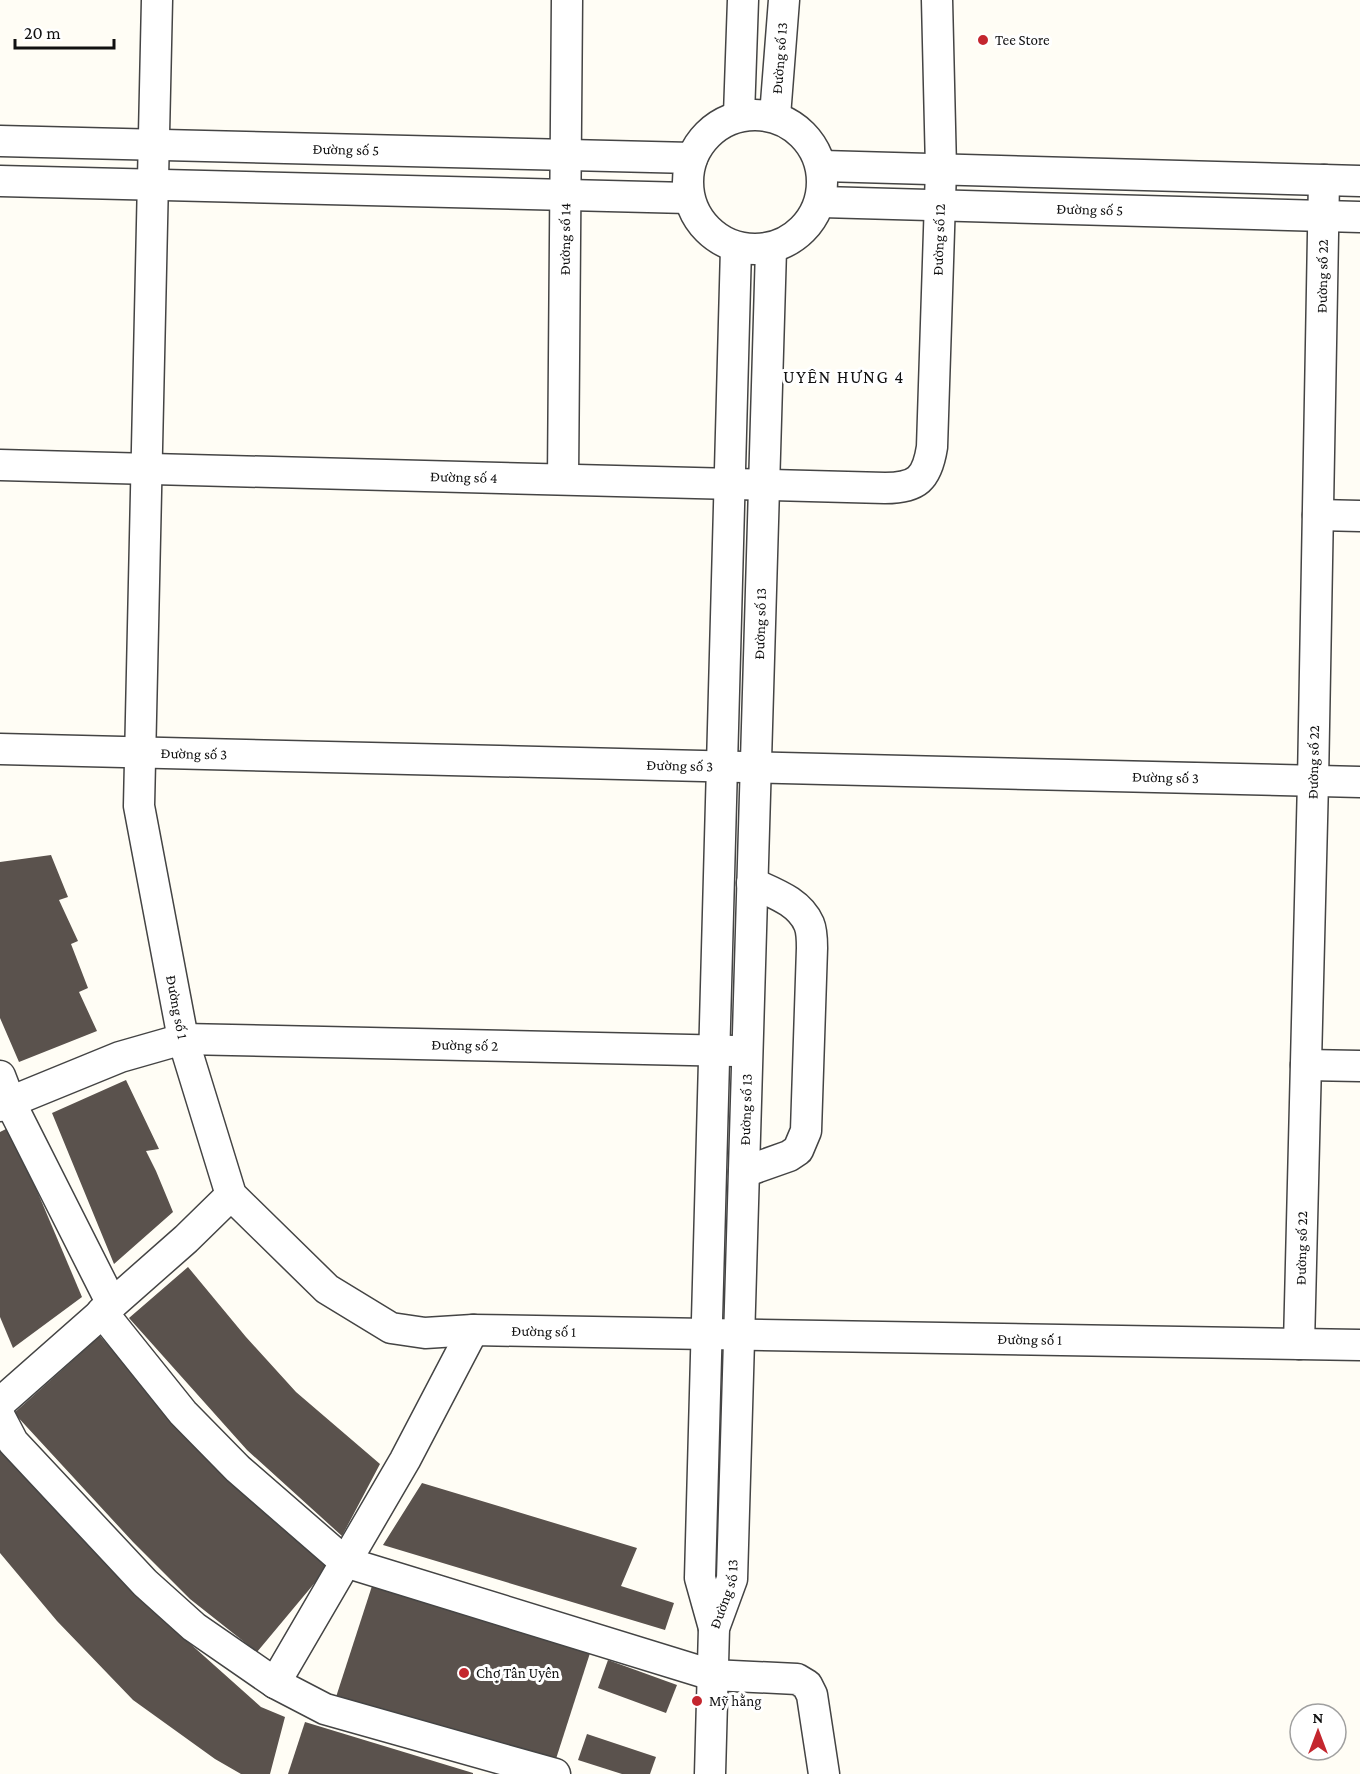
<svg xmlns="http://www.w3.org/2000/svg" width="1360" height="1774" font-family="'Crimson Pro',serif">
<rect width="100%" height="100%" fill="#fffdf5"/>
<g fill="#5a524d">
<polygon points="51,855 68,897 59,900 78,941 71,944 88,988 79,992 97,1031 19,1062 0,1018 0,862"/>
<polygon points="126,1080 159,1149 146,1151 156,1171 173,1212 114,1264 52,1113"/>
<polygon points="10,1127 82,1297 13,1348 0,1317 0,1132"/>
<polygon points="188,1267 246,1337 296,1392 380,1464 342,1536 247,1450 129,1318"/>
<polygon points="100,1336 217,1467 328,1567 257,1652 190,1599 133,1542 14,1413"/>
<polygon points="0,1450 130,1590 261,1707 285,1717 270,1774 241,1774 215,1759 133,1700 57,1621 0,1553"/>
<polygon points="422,1483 637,1548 621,1586 674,1603 665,1630 383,1545"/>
<polygon points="372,1586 591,1650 555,1762 336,1697"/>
<polygon points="608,1660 677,1685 666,1713 598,1688"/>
<polygon points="305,1722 473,1773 473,1774 288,1774"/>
<polygon points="587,1734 656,1757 650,1774 622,1774 578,1760"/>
</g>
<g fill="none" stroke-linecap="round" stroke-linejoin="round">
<defs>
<g id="street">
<path id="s1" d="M157,0l-18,806 44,233 48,156 96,94 64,39 34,5 48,-3 887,15"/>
<circle cx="755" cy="182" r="67"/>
<polyline points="739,115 743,0"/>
<path id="s2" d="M775,116l9,-116"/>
<path id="s3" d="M0,141l692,17"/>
<polyline points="823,166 1360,181"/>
<polyline points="0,181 688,198"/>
<path id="s4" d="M822,202l538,15"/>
<path id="s5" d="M0,465l885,23c32,0 42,-9 47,-41l9,-278 -4,-169"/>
<path id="s6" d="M563,479l4,-479"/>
<polyline points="1318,515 1360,516"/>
<path id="s7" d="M0,749l1360,33"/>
<polyline points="1306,1065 1360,1066"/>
<polyline points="0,1076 10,1102 112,1304"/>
<path id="s8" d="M0,1106l120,-49 63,-18 552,12"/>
<path d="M744,1172l45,-16 9,-6 8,-19 6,-183c0,-7 0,-17 -3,-24 -10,-23 -36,-31 -57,-41"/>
<polyline points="102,1312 183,1413 238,1469 345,1562 712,1675 797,1679 807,1685 812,1695 824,1774"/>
<path id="s9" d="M1299,1344l14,-563 11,-601"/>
<polyline points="0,1403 186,1239 231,1195"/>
<polyline points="0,1417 13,1442 145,1583 194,1627 275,1683 325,1709 555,1774"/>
<polyline points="714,1628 700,1578 736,248"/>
<polyline points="275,1683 405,1460 473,1330"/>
<path id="s10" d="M710,1774l4,-146 18,-49 39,-1330"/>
</g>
</defs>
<use href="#street" stroke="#444" stroke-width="33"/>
<use href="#street" stroke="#fff" stroke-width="30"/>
</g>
<g fill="#c4262e" stroke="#fff" stroke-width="2">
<circle cx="983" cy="40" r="6"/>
<circle cx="464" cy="1673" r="6"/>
<circle cx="697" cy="1701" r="6"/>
</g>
<g text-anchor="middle" stroke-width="6" stroke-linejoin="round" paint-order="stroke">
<g font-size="15" fill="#111" stroke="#fff" text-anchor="start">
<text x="995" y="45">Tee Store</text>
<text x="476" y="1678">Chợ Tân Uyên</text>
<text x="709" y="1706">Mỹ hằng</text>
</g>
<g font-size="15" fill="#111" stroke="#fff">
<text dy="5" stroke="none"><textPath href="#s2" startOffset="58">Đường số 13</textPath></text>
<text dy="5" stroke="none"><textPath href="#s3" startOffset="346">Đường số 5</textPath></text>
<text dy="5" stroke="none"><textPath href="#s4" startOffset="268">Đường số 5</textPath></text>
<text dy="5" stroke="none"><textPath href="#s5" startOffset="1164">Đường số 12</textPath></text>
<text dy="5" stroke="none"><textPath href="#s6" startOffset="240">Đường số 14</textPath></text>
<text dy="5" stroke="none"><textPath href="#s9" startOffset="1068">Đường số 22</textPath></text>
<text dy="5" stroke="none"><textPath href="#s5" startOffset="464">Đường số 4</textPath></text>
<text dy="5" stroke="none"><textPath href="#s10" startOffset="1154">Đường số 13</textPath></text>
<text dy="5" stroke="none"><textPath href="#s7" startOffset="194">Đường số 3</textPath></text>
<text dy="5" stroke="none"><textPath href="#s9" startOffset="582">Đường số 22</textPath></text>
<text dy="5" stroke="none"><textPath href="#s7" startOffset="680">Đường số 3</textPath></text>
<text dy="5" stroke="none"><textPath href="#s7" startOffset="1166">Đường số 3</textPath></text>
<text dy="5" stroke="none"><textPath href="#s1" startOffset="1011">Đường số 1</textPath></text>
<text dy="5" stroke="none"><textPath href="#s8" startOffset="477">Đường số 2</textPath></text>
<text dy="5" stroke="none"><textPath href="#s10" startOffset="668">Đường số 13</textPath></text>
<text dy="5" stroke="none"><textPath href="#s9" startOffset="96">Đường số 22</textPath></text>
<text dy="5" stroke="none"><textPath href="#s1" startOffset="1569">Đường số 1</textPath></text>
<text dy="5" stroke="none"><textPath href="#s1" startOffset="2055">Đường số 1</textPath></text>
<text dy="5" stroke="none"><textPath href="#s10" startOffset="182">Đường số 13</textPath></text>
</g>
<g font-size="18" letter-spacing="1.5" fill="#111" stroke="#fff">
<text x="844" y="383">UYÊN HƯNG 4</text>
</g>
</g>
<g transform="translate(1318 1732)"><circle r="28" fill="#ffffff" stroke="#a0a0a0" stroke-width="1.5"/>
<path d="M0-4.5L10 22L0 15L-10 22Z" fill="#c4262e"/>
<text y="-9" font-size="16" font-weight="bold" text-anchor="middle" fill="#111111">N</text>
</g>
<path d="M15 39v9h99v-9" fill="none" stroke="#111111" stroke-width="3"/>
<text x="24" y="39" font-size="18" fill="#111111" stroke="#ffffff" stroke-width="4.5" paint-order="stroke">20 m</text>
</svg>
